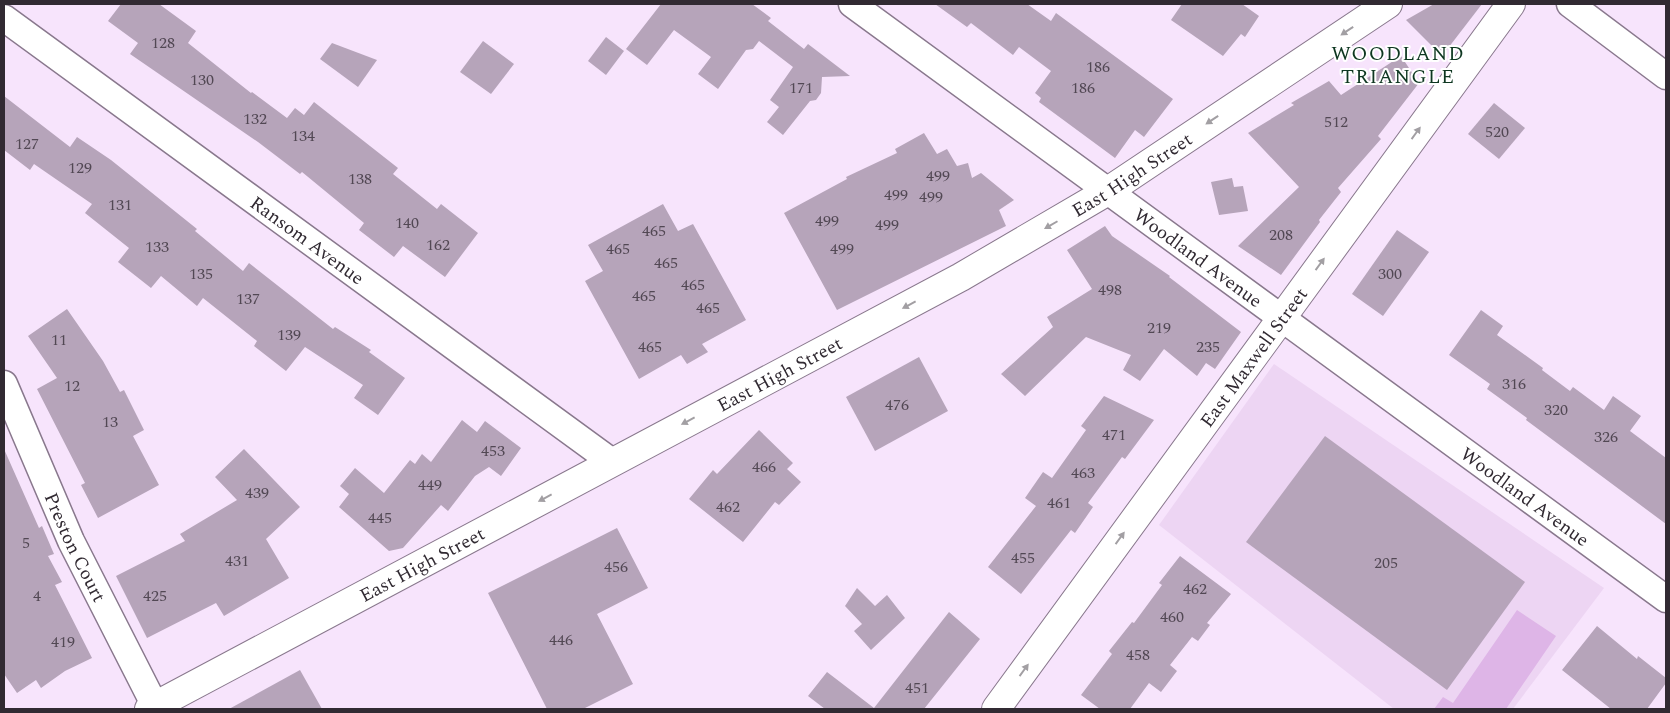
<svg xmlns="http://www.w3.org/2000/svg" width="1670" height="713" font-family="Spectral,serif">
<rect width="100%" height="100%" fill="#f7e4fc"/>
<polygon fill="#edd5f3" points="1274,364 1604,588 1513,709 1394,709 1159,525"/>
<polygon fill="#deb5e7" points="1517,610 1556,636 1506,709 1434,709 1443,697 1453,703"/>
<g fill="#b6a4ba">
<polygon points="121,4 159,4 196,31 188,43 251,93 252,92 287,118 295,108 304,115 314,102 398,168 393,174 437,209 441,204 478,233 445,277 403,246 394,257 359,230 364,223 302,172 300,174 258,142 130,54 138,43 108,21"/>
<polygon points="661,4 752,4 771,18 768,21 804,49 808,44 850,76 822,77 821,93 816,100 810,101 783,135 767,122 779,107 770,100 793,67 759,41 753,49 746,50 718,89 698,74 711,57 674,30 647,65 626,49"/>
<polygon points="935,4 1027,4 1051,21 1056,13 1173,99 1144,137 1135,130 1115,158 1039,102 1041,98 1035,93 1051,71 1019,47 1013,55 971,23 967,27"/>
<polygon points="1182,4 1242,4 1259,16 1245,37 1241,34 1223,56 1171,20"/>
<polygon points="1434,4 1482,4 1442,56 1406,20"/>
<polygon points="606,37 624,51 606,75 588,61"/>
<polygon points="483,41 514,64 491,94 460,72"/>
<polygon points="332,43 377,60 358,87 320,59"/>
<polygon points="1401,56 1419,83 1378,136 1381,139 1338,188 1341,192 1319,220 1320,222 1281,275 1238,246 1299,187 1248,133 1294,105 1291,103 1329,81 1341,95"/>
<polygon points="4,96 70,147 77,137 111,160 197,229 195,231 243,271 249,263 333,329 335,327 371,350 369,352 405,378 378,415 354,398 363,385 305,347 286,371 254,346 257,341 203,298 197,306 161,276 151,288 118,262 129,248 85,213 92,204 34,164 30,170 4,150"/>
<polygon points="1494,103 1525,128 1499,159 1468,134"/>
<polygon points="924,133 937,154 947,149 957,166 968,163 972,178 981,173 1014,200 999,210 1006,226 837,310 784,213 847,179 846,177 897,153 895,149"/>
<polygon points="1232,178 1234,187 1243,186 1248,211 1219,215 1211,182"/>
<polygon points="663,204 678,231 693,224 746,320 702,344 708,352 687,364 681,355 639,379 585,281 603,271 588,245"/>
<polygon points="1105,226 1112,236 1170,276 1169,277 1241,332 1215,369 1206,363 1197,376 1164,349 1140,381 1123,370 1131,355 1086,337 1025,396 1001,374 1053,327 1047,317 1092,289 1067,250"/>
<polygon points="1397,230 1429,252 1383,316 1352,294"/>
<polygon points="67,309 103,361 120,392 124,390 144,430 133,436 159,485 98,518 81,485 85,483 37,389 57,378 28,336"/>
<polygon points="1481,310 1503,326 1497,335 1543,368 1542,370 1570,391 1573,387 1604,410 1613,396 1641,416 1630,431 1666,458 1666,524 1526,420 1527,418 1487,389 1490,384 1449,355"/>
<polygon points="919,357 948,411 875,451 846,397"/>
<polygon points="1104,396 1154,420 1125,459 1122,457 1088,503 1093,507 1075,533 1071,530 1021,594 988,567 1036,506 1025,498 1043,472 1052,478 1086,430 1081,426"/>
<polygon points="462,420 477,432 485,421 521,448 501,476 489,467 475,476 448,511 441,505 403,548 389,551 339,507 349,494 340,486 355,468 384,493 410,460 415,464 422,454 431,462"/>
<polygon points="759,430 793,463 787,469 801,482 779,505 775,502 743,542 689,499 713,470 717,474"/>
<polygon points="1325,436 1525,582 1447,690 1246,542"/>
<polygon points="4,449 39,528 42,526 54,554 48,556 62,582 55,585 92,658 65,671 41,688 36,680 17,693 4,674"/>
<polygon points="244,449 300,507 266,539 289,578 224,616 216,603 147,638 116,576 185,541 180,534 237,500 215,477"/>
<polygon points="617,528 648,588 597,614 633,684 583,709 547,709 488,593"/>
<polygon points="1180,556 1231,594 1207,623 1210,625 1198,641 1192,637 1170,665 1177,671 1161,692 1149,683 1130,709 1100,709 1081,695 1112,654 1109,651 1132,622 1134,623 1162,585 1159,583"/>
<polygon points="857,588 875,606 887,595 905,618 871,650 854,631 862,624 845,606"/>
<polygon points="949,612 980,639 924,709 825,709 808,696 827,672 874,708"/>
<polygon points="1597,626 1637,659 1638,656 1666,678 1666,683 1647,709 1611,709 1562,670"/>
<polygon points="300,670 322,709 229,709"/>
</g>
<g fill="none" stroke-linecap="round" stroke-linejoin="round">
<defs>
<g id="minor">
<path id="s1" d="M852,4l814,595"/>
<polyline points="1570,4 1666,76"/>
<path id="s2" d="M4,18l608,444"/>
<path id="s3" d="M4,384l67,157 84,165"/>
</g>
<g id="major">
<path id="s4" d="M149,709l812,-432 147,-86 280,-187"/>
<path id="s5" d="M996,709l515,-705"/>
</g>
</defs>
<use href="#minor" stroke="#89788d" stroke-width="29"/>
<use href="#major" stroke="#89788d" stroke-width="30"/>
<use href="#minor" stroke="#fff" stroke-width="26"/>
<use href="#major" stroke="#fff" stroke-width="28"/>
</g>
<defs><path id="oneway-solid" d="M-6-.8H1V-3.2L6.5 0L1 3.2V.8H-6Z" transform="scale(1.25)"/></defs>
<g fill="#a29fa3">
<use href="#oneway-solid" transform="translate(1347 31) rotate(146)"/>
<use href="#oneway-solid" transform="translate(1212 120) rotate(146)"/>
<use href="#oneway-solid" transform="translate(1416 133) rotate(-54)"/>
<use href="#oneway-solid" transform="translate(1051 225) rotate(150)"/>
<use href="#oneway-solid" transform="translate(1320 264) rotate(-54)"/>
<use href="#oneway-solid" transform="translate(909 305) rotate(152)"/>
<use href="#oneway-solid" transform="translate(688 421) rotate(152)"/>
<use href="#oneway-solid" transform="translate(545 498) rotate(152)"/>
<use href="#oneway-solid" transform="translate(1120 538) rotate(-54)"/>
<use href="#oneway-solid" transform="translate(1024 670) rotate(-54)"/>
</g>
<g text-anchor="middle" stroke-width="4" stroke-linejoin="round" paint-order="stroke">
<g font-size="16" fill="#524854">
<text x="163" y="48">128</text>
<text x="1098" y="72">186</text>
<text x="202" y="85">130</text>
<text x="801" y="93">171</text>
<text x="1083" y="93">186</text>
<text x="255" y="124">132</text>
<text x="1336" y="127">512</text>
<text x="1497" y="137">520</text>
<text x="303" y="141">134</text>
<text x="27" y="149">127</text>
<text x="80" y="173">129</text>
<text x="938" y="181">499</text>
<text x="360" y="184">138</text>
<text x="896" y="200">499</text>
<text x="931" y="202">499</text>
<text x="120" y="210">131</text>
<text x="827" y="226">499</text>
<text x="407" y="228">140</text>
<text x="887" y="230">499</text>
<text x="654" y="236">465</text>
<text x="1281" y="240">208</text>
<text x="438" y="250">162</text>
<text x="157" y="252">133</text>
<text x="618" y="254">465</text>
<text x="842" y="254">499</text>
<text x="666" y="268">465</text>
<text x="201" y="279">135</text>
<text x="1390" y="279">300</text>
<text x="693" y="290">465</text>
<text x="1110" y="295">498</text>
<text x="644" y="301">465</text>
<text x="248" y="304">137</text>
<text x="708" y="313">465</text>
<text x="1159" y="333">219</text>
<text x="289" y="340">139</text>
<text x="59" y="345">11</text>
<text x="650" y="352">465</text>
<text x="1208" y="352">235</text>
<text x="1514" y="389">316</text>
<text x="72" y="391">12</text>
<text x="897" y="410">476</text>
<text x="1556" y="415">320</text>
<text x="110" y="427">13</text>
<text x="1114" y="440">471</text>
<text x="1606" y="442">326</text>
<text x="493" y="456">453</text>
<text x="764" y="472">466</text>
<text x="1083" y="478">463</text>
<text x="430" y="490">449</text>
<text x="257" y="498">439</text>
<text x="1059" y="508">461</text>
<text x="728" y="512">462</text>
<text x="380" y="523">445</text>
<text x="26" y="548">5</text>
<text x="1023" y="563">455</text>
<text x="237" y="566">431</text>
<text x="1386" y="568">205</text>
<text x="616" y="572">456</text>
<text x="1195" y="594">462</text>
<text x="37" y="601">4</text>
<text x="155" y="601">425</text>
<text x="1172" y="622">460</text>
<text x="561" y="645">446</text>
<text x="63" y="647">419</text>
<text x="1138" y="660">458</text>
<text x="917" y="693">451</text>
</g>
<g font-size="19" fill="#312a32" stroke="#fff">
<text dy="7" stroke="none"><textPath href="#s4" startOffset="1119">East High Street</textPath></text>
<text dy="7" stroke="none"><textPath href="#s2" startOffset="376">Ransom Avenue</textPath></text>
<text dy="7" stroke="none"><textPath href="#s1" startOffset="429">Woodland Avenue</textPath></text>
<text dy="7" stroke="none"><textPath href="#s5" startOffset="436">East Maxwell Street</textPath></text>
<text dy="7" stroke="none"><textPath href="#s4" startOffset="714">East High Street</textPath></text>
<text dy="7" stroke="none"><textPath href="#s1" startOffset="834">Woodland Avenue</textPath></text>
<text dy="7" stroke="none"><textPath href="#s3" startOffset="178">Preston Court</textPath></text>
<text dy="7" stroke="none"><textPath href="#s4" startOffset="309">East High Street</textPath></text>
</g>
<g font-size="20" letter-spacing="1" fill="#0e3721" stroke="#fff">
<text x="1398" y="60">WOODLAND<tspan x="1398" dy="23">TRIANGLE</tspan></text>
</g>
</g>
<rect width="1670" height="713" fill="none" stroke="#312a32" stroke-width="10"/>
</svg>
